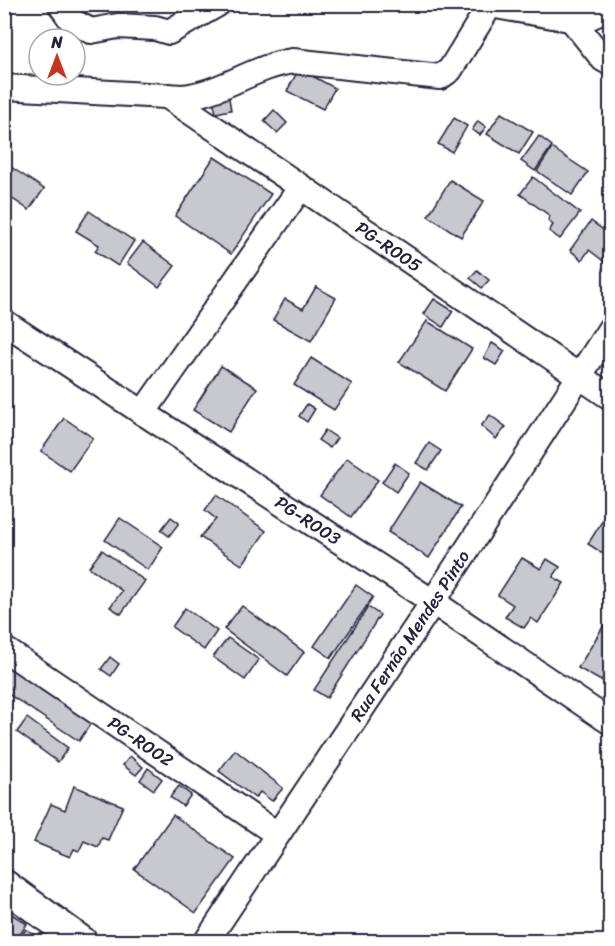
<svg xmlns="http://www.w3.org/2000/svg" width="615" height="946" font-family="Sriracha,sans-serif">
<rect width="100%" height="100%" fill="#fff"/>
<filter id="ink" filterUnits="userSpaceOnUse"><feTurbulence type="fractalNoise" baseFrequency=".0167" numOctaves="2"/><feDisplacementMap in="SourceGraphic" scale="12" xChannelSelector="R" yChannelSelector="G"/><feConvolveMatrix kernelMatrix="1 2 1 2 8 2 1 2 1" color-interpolation-filters="sRGB"/></filter>
<g filter="url(#ink)">
<g fill="#c8c8cf" stroke="#22223b" stroke-width="1.5">
<polygon points="86,4 99,4 93,11"/>
<polygon points="299,69 335,88 323,109 287,91"/>
<polygon points="228,93 231,110 216,113 212,96"/>
<polygon points="274,110 287,123 277,133 264,121"/>
<polygon points="501,113 533,132 519,154 487,134"/>
<polygon points="454,118 467,126 452,152 438,144"/>
<polygon points="478,121 486,127 480,135 472,130"/>
<polygon points="539,136 552,146 535,171 521,161"/>
<polygon points="552,148 588,172 572,195 537,171"/>
<polygon points="214,157 271,194 231,254 175,216"/>
<polygon points="11,167 44,189 29,210 4,193 4,177"/>
<polygon points="533,177 580,213 560,239 549,231 553,225 548,220 550,216 520,194"/>
<polygon points="450,180 484,201 461,237 428,216"/>
<polygon points="89,211 134,241 118,266 95,251 99,245 76,231"/>
<polygon points="591,221 610,235 610,266 589,250 582,260 570,250"/>
<polygon points="143,242 175,266 159,287 127,263"/>
<polygon points="477,270 489,280 482,288 470,278"/>
<polygon points="316,287 336,298 311,341 273,320 285,299 303,309"/>
<polygon points="434,299 453,311 443,327 424,314"/>
<polygon points="427,321 472,349 445,391 399,362"/>
<polygon points="492,343 505,351 496,365 484,358"/>
<polygon points="311,358 352,384 334,410 294,385"/>
<polygon points="221,366 257,388 229,432 193,410"/>
<polygon points="307,404 315,409 307,422 299,416"/>
<polygon points="490,415 506,427 496,439 481,426"/>
<polygon points="64,418 93,438 70,471 41,451"/>
<polygon points="325,430 337,438 330,448 318,440"/>
<polygon points="429,443 441,451 428,470 416,463"/>
<polygon points="347,458 378,480 351,517 320,495"/>
<polygon points="395,463 409,473 396,492 382,482"/>
<polygon points="420,482 461,507 429,558 388,532"/>
<polygon points="216,495 266,531 242,565 200,537 216,519 205,510"/>
<polygon points="171,517 179,523 169,536 161,530"/>
<polygon points="120,518 163,547 148,570 105,540"/>
<polygon points="604,518 610,522 610,558 588,544"/>
<polygon points="102,550 145,581 121,614 110,607 122,591 89,567"/>
<polygon points="522,558 541,569 547,559 560,567 553,577 564,583 538,623 531,618 524,628 505,617 513,605 498,595"/>
<polygon points="356,585 373,597 331,658 314,646"/>
<polygon points="242,606 304,652 287,676 224,629"/>
<polygon points="368,607 380,615 327,698 314,690"/>
<polygon points="185,608 217,631 204,650 172,627"/>
<polygon points="604,625 610,629 610,664 601,681 578,668"/>
<polygon points="228,638 259,660 245,680 213,657"/>
<polygon points="110,657 119,664 111,676 101,669"/>
<polygon points="4,661 93,720 79,741 4,691"/>
<polygon points="27,718 68,748 58,762 17,732"/>
<polygon points="235,750 283,788 272,801 260,792 255,798 219,771"/>
<polygon points="130,756 143,767 136,775 123,765"/>
<polygon points="148,768 162,779 154,790 140,780"/>
<polygon points="74,786 123,806 108,840 102,838 98,847 84,841 79,851 74,849 70,857 34,842 51,804 65,810"/>
<polygon points="179,786 191,795 183,806 170,797"/>
<polygon points="173,815 235,859 196,913 134,869"/>
<polygon points="4,909 27,924 15,942 4,940"/>
<polygon points="26,929 36,936 33,942 17,942"/>
</g>
<g fill="none" stroke-linecap="round" stroke-linejoin="round">
<defs>
<g id="minor">
<polyline points="60,4 72,21 91,31 118,26 155,28 169,32 218,4"/>
<polyline points="572,20 603,59 610,63"/>
<path d="M4,87l179,10c39,-4 72,-31 110,-36l147,16 10,-7 40,-65 91,16 29,-13"/>
<path id="s1" d="M167,96l443,301"/>
<path id="s2" d="M4,322l429,280 177,120"/>
<polyline points="143,413 301,187"/>
<path id="s3" d="M4,649l273,185"/>
<path id="s4" d="M206,942l227,-340 177,-273"/>
</g>
<polyline id="tertiary" points="4,885 82,942"/>
</defs>
<use href="#minor" stroke="#22223b" stroke-width="28"/>
<use href="#tertiary" stroke="#22223b" stroke-width="34"/>
<use href="#minor" stroke="#fff" stroke-width="24"/>
<use href="#tertiary" stroke="#fff" stroke-width="30"/>
</g>
</g>
<g text-anchor="middle" stroke-width="4.5" stroke-linejoin="round" paint-order="stroke">
<g font-size="18" fill="#22223b" stroke="#fff">
<text dy="6" stroke="none"><textPath href="#s1" startOffset="268">PG-R005</textPath></text>
<text dy="6" stroke="none"><textPath href="#s2" startOffset="363">PG-R003</textPath></text>
<text dy="6" stroke="none"><textPath href="#s4" startOffset="368">Rua Fernão Mendes Pinto</textPath></text>
<text dy="6" stroke="none"><textPath href="#s3" startOffset="165">PG-R002</textPath></text>
</g>
</g>
<rect width="615" height="946" fill="none" stroke="#fff" stroke-width="24"/>
<rect x="12" y="12" width="591" height="922" fill="none" stroke="#22223b" stroke-width="2" filter="url(#ink)"/>
<g transform="translate(57 57)"><circle r="28" fill="#ffffff" stroke="#a7a7b1" stroke-width="1.5"/>
<path d="M0-4.5L10 22L0 15L-10 22Z" fill="#c8321e"/>
<text y="-9" font-size="16" font-weight="bold" text-anchor="middle" fill="#22223b">N</text>
</g>
</svg>
